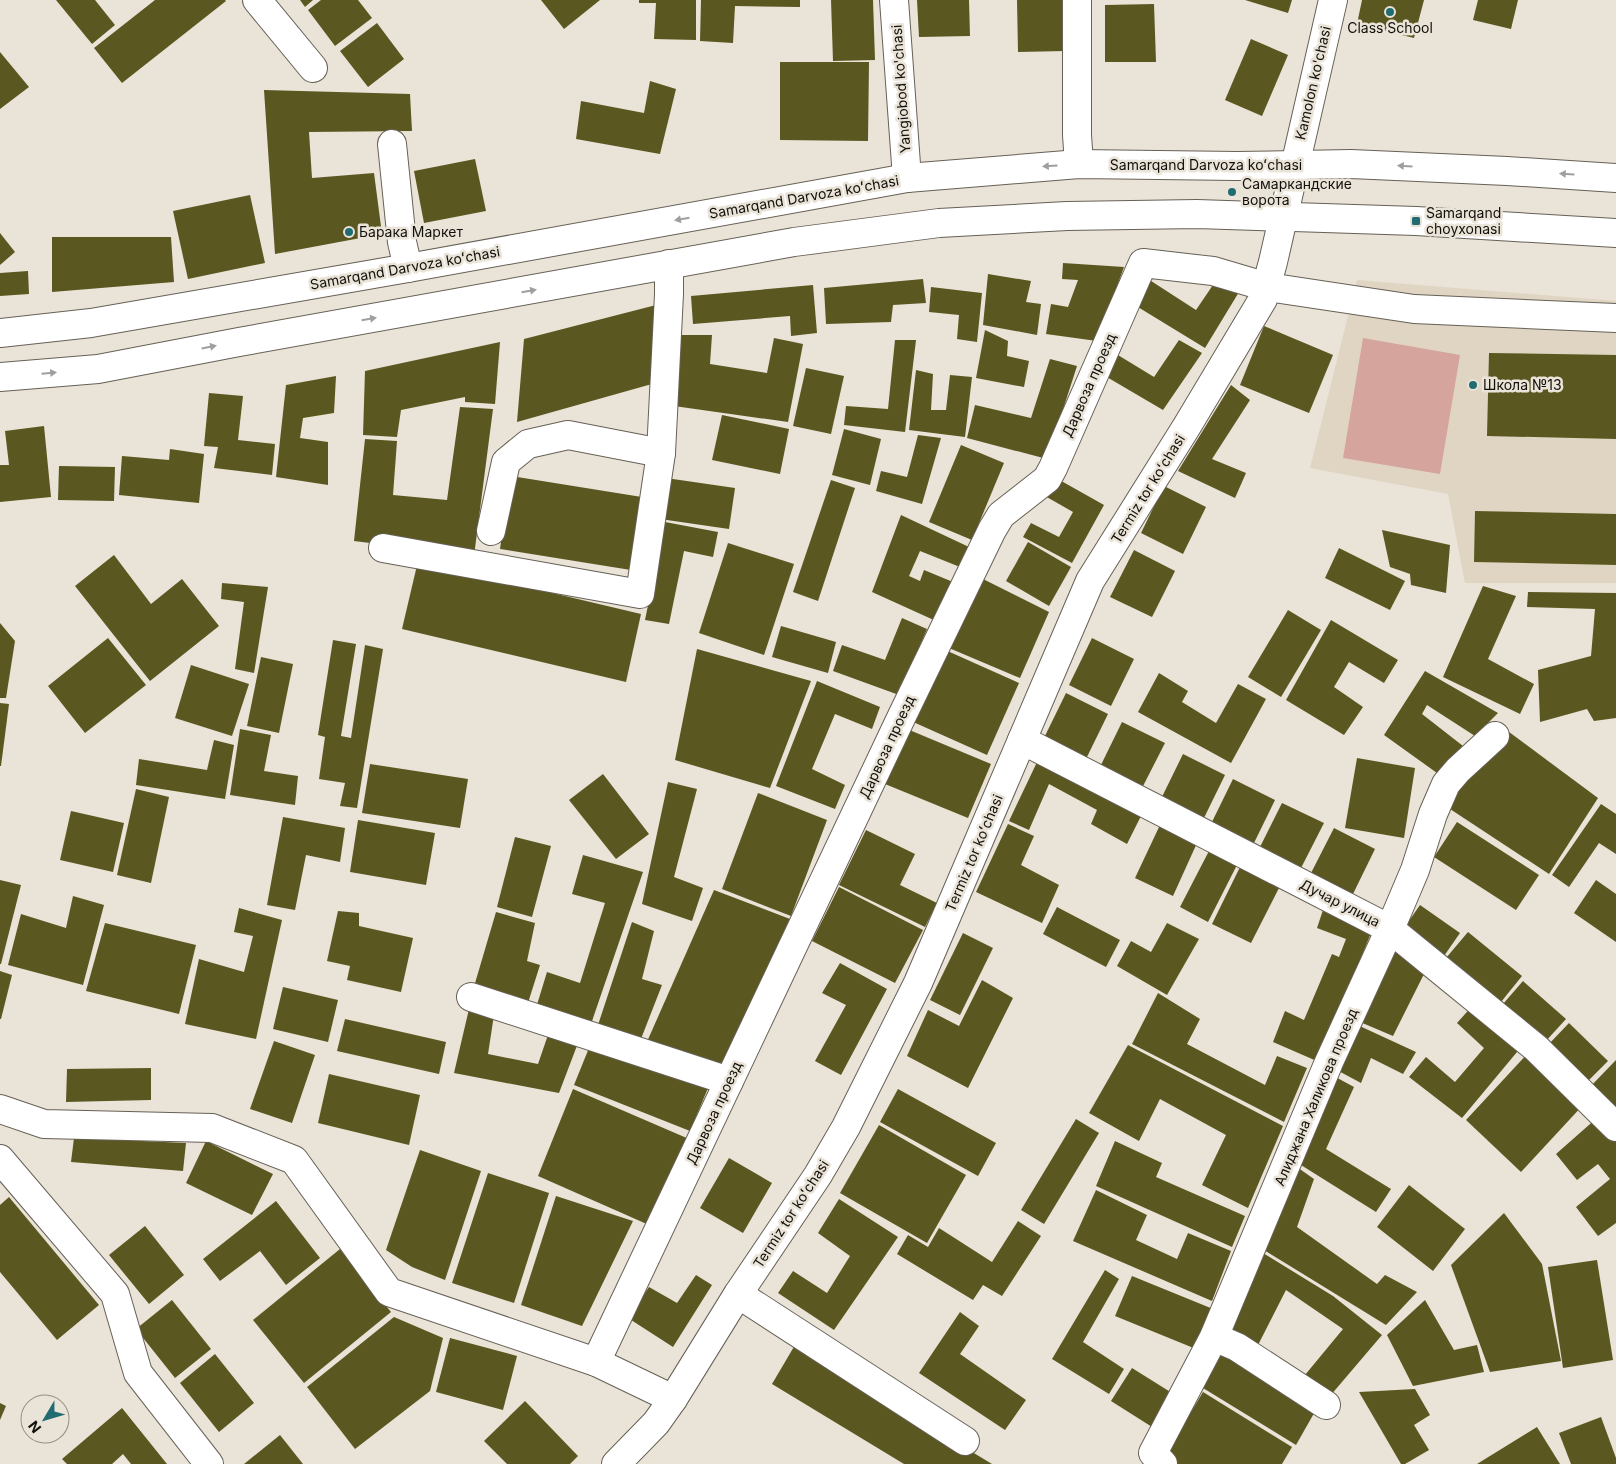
<svg xmlns="http://www.w3.org/2000/svg" width="1616" height="1464" font-family="Inter,sans-serif">
<rect width="100%" height="100%" fill="#eae3d7"/>
<polygon fill="#e0d5c3" points="1357,280 1616,301 1616,583 1465,583 1448,494 1310,468"/>
<polygon fill="#d5a49c" points="1363,338 1460,355 1440,474 1343,458"/>
<g fill="#5b5720">
<polygon points="56,0 95,0 115,25 92,44"/>
<polygon points="155,0 225,0 226,1 122,83 94,48"/>
<polygon points="300,0 313,0 305,7"/>
<polygon points="321,0 358,0 372,18 335,46 308,10"/>
<polygon points="541,0 600,0 564,29"/>
<polygon points="639,0 696,0 696,40 654,39 656,3 639,3"/>
<polygon points="701,0 800,0 800,7 735,6 733,43 700,41"/>
<polygon points="831,0 873,0 875,60 833,61"/>
<polygon points="917,0 969,0 970,36 919,37"/>
<polygon points="1017,0 1064,0 1065,51 1018,52"/>
<polygon points="1245,0 1292,0 1288,13"/>
<polygon points="1362,0 1424,0 1414,38 1357,24"/>
<polygon points="1478,0 1518,0 1511,29 1473,20"/>
<polygon points="1154,4 1156,62 1105,62 1105,5"/>
<polygon points="377,23 404,59 368,87 340,51"/>
<polygon points="1251,39 1288,55 1262,116 1225,100"/>
<polygon points="0,52 29,87 0,109"/>
<polygon points="780,62 869,62 868,141 780,140"/>
<polygon points="650,81 676,89 660,154 576,139 581,101 644,113"/>
<polygon points="264,90 410,94 412,131 309,132 312,178 374,173 382,234 275,254"/>
<polygon points="475,159 486,211 424,223 414,171"/>
<polygon points="250,195 265,263 188,279 173,211"/>
<polygon points="0,233 15,252 0,265"/>
<polygon points="52,237 171,237 174,282 52,292"/>
<polygon points="1063,263 1124,267 1097,341 1046,334 1051,304 1068,307 1078,280 1062,279"/>
<polygon points="28,271 29,294 0,296 0,273"/>
<polygon points="988,274 1031,281 1026,302 1041,304 1037,335 983,325"/>
<polygon points="923,279 926,303 893,305 891,322 826,324 824,288"/>
<polygon points="1148,279 1196,310 1217,279 1239,292 1205,348 1133,304"/>
<polygon points="813,285 817,333 791,336 790,316 693,324 691,296"/>
<polygon points="931,287 982,293 977,342 957,339 959,315 929,312"/>
<polygon points="660,304 659,382 517,422 524,339"/>
<polygon points="1264,326 1333,355 1309,413 1240,385"/>
<polygon points="985,330 1008,341 1007,356 1029,361 1024,387 976,378"/>
<polygon points="678,335 712,335 710,364 767,373 774,338 803,344 788,422 674,406"/>
<polygon points="895,340 916,340 905,432 844,425 846,406 888,409"/>
<polygon points="1179,340 1202,353 1163,410 1100,373 1113,352 1154,377"/>
<polygon points="500,342 495,404 465,402 465,397 401,410 397,437 363,435 365,371"/>
<polygon points="1489,353 1616,355 1616,439 1487,436"/>
<polygon points="1050,359 1077,366 1047,459 967,438 975,405 1031,418"/>
<polygon points="806,368 844,376 831,434 793,426"/>
<polygon points="916,370 933,374 931,410 946,410 950,375 972,377 965,437 909,430"/>
<polygon points="336,376 334,413 303,418 300,438 328,442 328,485 276,477 286,385"/>
<polygon points="1231,385 1250,400 1212,459 1246,473 1235,498 1178,471"/>
<polygon points="209,393 243,396 238,440 275,444 272,475 214,468 218,447 204,446"/>
<polygon points="460,407 493,409 474,556 354,541 365,439 397,441 393,495 447,500"/>
<polygon points="722,415 789,429 780,474 712,460"/>
<polygon points="44,426 51,497 0,502 0,465 9,465 5,431"/>
<polygon points="844,429 881,439 870,485 832,475"/>
<polygon points="918,435 941,438 922,504 876,491 881,471 907,477"/>
<polygon points="961,445 1004,463 972,540 929,522"/>
<polygon points="170,449 204,454 199,503 119,495 122,456 169,460"/>
<polygon points="59,466 115,467 114,501 58,500"/>
<polygon points="511,476 648,498 637,571 500,549"/>
<polygon points="666,478 735,488 729,529 660,519"/>
<polygon points="1056,478 1104,505 1072,563 1023,537 1031,523 1059,537 1073,512 1045,496"/>
<polygon points="831,480 855,488 818,601 793,592"/>
<polygon points="1164,486 1206,507 1183,554 1141,533"/>
<polygon points="1475,511 1616,514 1616,565 1474,562"/>
<polygon points="901,515 969,547 960,567 920,551 909,576 920,581 924,570 953,582 936,621 872,592"/>
<polygon points="665,522 718,532 713,557 684,551 669,624 645,620"/>
<polygon points="1382,530 1450,545 1446,593 1411,585 1410,574 1390,567"/>
<polygon points="1028,542 1071,567 1049,606 1006,581"/>
<polygon points="728,543 794,564 764,655 699,633"/>
<polygon points="1339,548 1405,581 1390,610 1325,578"/>
<polygon points="1134,550 1175,571 1152,617 1110,597"/>
<polygon points="114,555 151,604 182,579 219,626 150,681 75,586"/>
<polygon points="418,561 641,614 626,682 402,629"/>
<polygon points="979,577 1049,612 1020,678 949,648"/>
<polygon points="222,583 268,587 254,673 235,669 244,602 221,599"/>
<polygon points="1483,586 1516,596 1488,659 1534,684 1520,714 1443,677"/>
<polygon points="1528,592 1616,593 1616,718 1594,721 1587,709 1540,722 1538,670 1591,656 1595,609 1527,607"/>
<polygon points="1288,610 1321,630 1281,697 1248,677"/>
<polygon points="902,618 927,629 899,695 833,671 842,645 885,660"/>
<polygon points="1331,620 1398,660 1384,683 1349,662 1334,687 1363,707 1344,735 1286,700"/>
<polygon points="0,623 15,641 6,698 0,698"/>
<polygon points="781,626 836,642 828,673 772,657"/>
<polygon points="108,638 146,685 85,733 48,686"/>
<polygon points="1092,638 1134,659 1111,706 1069,685"/>
<polygon points="333,640 356,644 341,736 351,738 365,645 383,649 357,808 340,806 345,783 319,779 325,737 318,735"/>
<polygon points="697,649 811,681 770,788 675,760"/>
<polygon points="943,649 1019,683 987,755 911,721"/>
<polygon points="261,657 293,664 279,733 247,726"/>
<polygon points="191,665 249,684 232,736 175,718"/>
<polygon points="1425,671 1498,713 1475,736 1427,705 1422,714 1463,746 1437,773 1384,735"/>
<polygon points="1159,673 1188,691 1182,702 1216,723 1238,684 1266,699 1231,763 1138,712"/>
<polygon points="817,681 880,707 872,729 835,714 812,769 845,785 835,809 776,786"/>
<polygon points="1066,693 1108,714 1085,761 1043,740"/>
<polygon points="0,703 9,704 1,766 0,766"/>
<polygon points="1122,722 1165,743 1141,790 1099,769"/>
<polygon points="240,729 271,735 264,771 298,776 295,805 230,795"/>
<polygon points="907,729 991,764 968,818 885,784"/>
<polygon points="1509,732 1598,798 1549,874 1447,807 1478,764"/>
<polygon points="214,740 234,745 225,799 136,785 139,759 207,770"/>
<polygon points="1183,754 1225,775 1202,822 1160,801"/>
<polygon points="1357,758 1415,768 1404,838 1345,828"/>
<polygon points="1038,760 1142,814 1127,844 1091,824 1097,810 1049,784 1029,830 1009,821"/>
<polygon points="370,764 468,779 460,828 362,813"/>
<polygon points="603,774 649,834 616,859 569,800"/>
<polygon points="1233,779 1275,800 1252,847 1210,826"/>
<polygon points="668,782 697,789 674,877 703,888 692,921 642,904"/>
<polygon points="136,789 169,797 151,883 117,875"/>
<polygon points="758,793 827,820 791,916 722,889"/>
<polygon points="1282,803 1324,823 1300,870 1259,849"/>
<polygon points="1601,804 1616,814 1616,854 1599,843 1569,887 1552,875"/>
<polygon points="71,811 124,823 113,872 60,860"/>
<polygon points="283,817 345,828 340,862 306,855 295,910 267,905"/>
<polygon points="358,820 435,833 426,885 350,872"/>
<polygon points="1457,822 1539,875 1516,910 1434,857"/>
<polygon points="1008,824 1034,836 1021,865 1059,885 1042,923 976,892"/>
<polygon points="1160,825 1197,843 1173,896 1135,878"/>
<polygon points="1334,828 1375,849 1352,896 1310,875"/>
<polygon points="866,830 915,854 900,885 937,903 925,927 839,885"/>
<polygon points="515,837 551,846 532,917 497,907"/>
<polygon points="1210,849 1238,863 1208,922 1180,907"/>
<polygon points="583,855 643,872 590,1027 536,1008 547,972 580,983 605,903 572,894"/>
<polygon points="1241,865 1281,884 1251,943 1212,924"/>
<polygon points="0,880 21,885 1,964 0,964"/>
<polygon points="1596,880 1616,894 1616,942 1574,913"/>
<polygon points="839,887 923,930 895,983 812,941"/>
<polygon points="714,890 790,919 722,1071 646,1044"/>
<polygon points="73,896 104,905 83,985 8,965 21,914 66,928"/>
<polygon points="1420,905 1460,933 1444,956 1404,928"/>
<polygon points="1057,907 1120,940 1106,967 1043,934"/>
<polygon points="1324,907 1373,928 1319,1062 1273,1042 1285,1011 1304,1020 1332,954 1339,957 1346,939 1317,928"/>
<polygon points="239,908 282,920 256,1039 185,1024 199,959 244,972 253,936 234,932"/>
<polygon points="338,911 359,913 359,926 413,938 401,992 347,980 350,966 327,961"/>
<polygon points="496,912 535,923 527,961 540,965 527,1006 473,990"/>
<polygon points="632,922 654,931 642,979 662,985 639,1044 597,1028"/>
<polygon points="105,923 196,945 179,1014 86,991"/>
<polygon points="1167,923 1199,939 1167,995 1117,966 1131,941 1151,952"/>
<polygon points="1468,932 1522,976 1501,1002 1446,958"/>
<polygon points="963,933 993,948 960,1015 930,1000"/>
<polygon points="1400,945 1428,966 1393,1036 1353,1019 1381,956"/>
<polygon points="840,963 887,989 841,1075 815,1061 846,1005 822,993"/>
<polygon points="0,971 12,975 1,1019 0,1019"/>
<polygon points="982,980 1013,998 968,1088 907,1056 928,1010 959,1026"/>
<polygon points="1523,981 1566,1019 1545,1042 1503,1004"/>
<polygon points="283,987 338,1000 328,1042 273,1029"/>
<polygon points="1158,993 1200,1019 1187,1044 1265,1085 1277,1056 1307,1068 1284,1122 1132,1044"/>
<polygon points="1474,1004 1522,1046 1462,1118 1409,1077 1426,1057 1455,1082 1484,1048 1457,1023"/>
<polygon points="469,1009 494,1015 488,1054 538,1064 549,1032 578,1043 559,1093 454,1073"/>
<polygon points="345,1019 446,1042 439,1074 337,1051"/>
<polygon points="1351,1022 1416,1052 1403,1074 1371,1058 1361,1083 1333,1068"/>
<polygon points="1569,1023 1608,1061 1586,1083 1548,1045"/>
<polygon points="274,1041 315,1055 292,1123 250,1109"/>
<polygon points="591,1043 711,1081 690,1131 574,1085"/>
<polygon points="1128,1045 1283,1126 1248,1208 1202,1185 1226,1135 1160,1099 1139,1141 1089,1113"/>
<polygon points="1529,1052 1584,1104 1521,1172 1466,1120"/>
<polygon points="1616,1060 1616,1112 1590,1087"/>
<polygon points="151,1068 151,1100 66,1102 67,1069"/>
<polygon points="329,1074 420,1095 409,1145 318,1123"/>
<polygon points="1330,1074 1354,1087 1326,1149 1391,1189 1376,1212 1293,1160"/>
<polygon points="573,1089 689,1139 649,1225 538,1176"/>
<polygon points="898,1089 996,1143 978,1176 880,1122"/>
<polygon points="1598,1117 1616,1136 1616,1223 1598,1236 1576,1207 1610,1179 1598,1164 1577,1180 1556,1154"/>
<polygon points="1076,1119 1099,1133 1044,1224 1021,1210"/>
<polygon points="879,1125 966,1175 927,1243 840,1193"/>
<polygon points="74,1138 186,1143 183,1171 71,1162"/>
<polygon points="206,1141 273,1174 252,1215 186,1183"/>
<polygon points="1115,1141 1162,1163 1156,1177 1245,1216 1232,1247 1096,1186"/>
<polygon points="420,1150 481,1171 445,1280 412,1267 386,1250"/>
<polygon points="729,1158 772,1183 743,1233 700,1208"/>
<polygon points="1294,1165 1314,1179 1297,1227 1377,1284 1385,1275 1417,1292 1386,1325 1264,1250"/>
<polygon points="488,1173 549,1193 514,1303 452,1283"/>
<polygon points="1409,1185 1465,1229 1433,1271 1377,1227"/>
<polygon points="1096,1190 1147,1215 1136,1240 1177,1259 1188,1233 1231,1251 1212,1301 1073,1241"/>
<polygon points="556,1196 633,1221 582,1326 521,1305"/>
<polygon points="9,1197 99,1305 57,1340 0,1272 0,1205"/>
<polygon points="839,1199 898,1237 834,1330 778,1293 793,1271 827,1293 850,1256 818,1233"/>
<polygon points="276,1201 320,1258 286,1285 260,1251 220,1281 203,1259"/>
<polygon points="1504,1213 1542,1264 1561,1361 1490,1372 1451,1265"/>
<polygon points="1018,1221 1041,1236 1002,1296 983,1285 973,1300 897,1254 908,1235 928,1247 939,1228 992,1262"/>
<polygon points="145,1226 184,1275 149,1304 109,1255"/>
<polygon points="340,1249 391,1312 304,1383 253,1320"/>
<polygon points="1263,1253 1333,1296 1382,1335 1330,1396 1305,1375 1343,1329 1286,1290 1256,1349 1229,1334"/>
<polygon points="1597,1260 1613,1360 1563,1368 1548,1267"/>
<polygon points="1105,1270 1119,1279 1083,1342 1124,1369 1109,1394 1052,1359"/>
<polygon points="696,1275 712,1285 673,1347 628,1318 649,1287 677,1303"/>
<polygon points="1132,1276 1213,1309 1196,1349 1115,1316"/>
<polygon points="172,1300 211,1349 175,1378 136,1329"/>
<polygon points="1425,1300 1454,1350 1477,1345 1484,1372 1413,1386 1387,1335"/>
<polygon points="960,1312 979,1326 960,1354 1026,1400 1005,1430 919,1373"/>
<polygon points="394,1317 443,1338 430,1391 355,1449 307,1387"/>
<polygon points="450,1338 517,1356 503,1410 436,1392"/>
<polygon points="795,1345 992,1464 904,1464 772,1384"/>
<polygon points="1222,1353 1317,1408 1296,1445 1203,1388"/>
<polygon points="215,1354 254,1403 219,1432 180,1383"/>
<polygon points="1132,1368 1180,1398 1160,1432 1111,1401"/>
<polygon points="1415,1389 1430,1415 1414,1425 1429,1450 1405,1464 1401,1464 1359,1392"/>
<polygon points="1203,1392 1292,1447 1282,1464 1177,1464 1164,1457"/>
<polygon points="525,1401 578,1456 570,1464 507,1464 484,1441"/>
<polygon points="0,1403 6,1406 0,1420"/>
<polygon points="122,1408 167,1464 131,1464 123,1454 112,1464 67,1464 62,1459"/>
<polygon points="1601,1417 1616,1458 1616,1464 1571,1464 1559,1433"/>
<polygon points="1537,1427 1560,1464 1477,1464"/>
<polygon points="280,1435 303,1464 244,1464"/>
</g>
<g fill="none" stroke-linecap="round" stroke-linejoin="round">
<defs>
<g id="minor">
<polyline points="257,0 313,68"/>
<polyline points="894,0 907,178"/>
<polyline points="1077,0 1077,135 1079,164"/>
<polyline points="392,144 402,242 408,268"/>
<polyline points="491,531 506,462 528,444 568,435 661,453"/>
<polyline points="383,548 640,594 661,453 669,294 669,264"/>
<polyline points="1022,740 1390,929 1536,1048 1616,1127"/>
<polyline points="471,997 729,1081"/>
<polyline points="0,1109 44,1124 212,1128 294,1160 389,1292 596,1362 673,1399"/>
<polyline points="0,1159 115,1294 138,1373 209,1464"/>
<polyline points="738,1294 965,1441"/>
<polyline points="1214,1337 1237,1347 1326,1405"/>
<polyline points="596,1362 901,718 992,530 1001,515 1047,479 1053,468 1143,263 1213,271 1267,287 1414,309 1616,318"/>
<polyline points="616,1464 656,1423 673,1399 738,1294 818,1175 846,1127 918,983 1090,581 1187,426 1263,299 1273,262 1333,0"/>
<polyline points="1163,1464 1153,1453 1214,1337 1329,1062 1390,929 1415,870 1433,814 1446,784 1458,770 1495,736"/>
</g>
<g id="major">
<polyline points="0,333 91,323 408,268 907,178 1079,164 1237,166 1351,164 1507,171 1616,178"/>
<polyline points="0,377 98,369 239,342 794,242 939,223 1067,216 1197,214 1416,221 1616,233"/>
</g>
</defs>
<use href="#minor" stroke="#666056" stroke-width="30"/>
<use href="#major" stroke="#666056" stroke-width="30"/>
<use href="#minor" stroke="#fff" stroke-width="28"/>
<use href="#major" stroke="#fff" stroke-width="28"/>
</g>
<defs><path id="oneway-solid" d="M-6-.8H1V-3.2L6.5 0L1 3.2V.8H-6Z" transform="scale(1.25)"/></defs>
<g fill="#a09f9e">
<use href="#oneway-solid" transform="translate(1050 166) rotate(176)"/>
<use href="#oneway-solid" transform="translate(1405 166) rotate(-177)"/>
<use href="#oneway-solid" transform="translate(1567 174) rotate(-177)"/>
<use href="#oneway-solid" transform="translate(682 219) rotate(170)"/>
<use href="#oneway-solid" transform="translate(529 291) rotate(-10)"/>
<use href="#oneway-solid" transform="translate(369 319) rotate(-10)"/>
<use href="#oneway-solid" transform="translate(209 347) rotate(-11)"/>
<use href="#oneway-solid" transform="translate(49 373) rotate(-5)"/>
</g>
<g fill="#216b73" stroke="#eae3d7" stroke-width="2">
<circle cx="1390" cy="12" r="5"/>
<circle cx="1232" cy="192" r="5"/>
<rect x="1411" y="216" width="10" height="10" rx="2.5"/>
<circle cx="349" cy="232" r="5"/>
<circle cx="1473" cy="385" r="5"/>
</g>
<g text-anchor="middle" stroke-width="5" stroke-linejoin="round" paint-order="stroke">
<g font-size="14" fill="#12100c" stroke="#eae3d7" text-anchor="start">
<text x="1390" y="33" text-anchor="middle">Class School</text>
<text x="1242" y="189">Самаркандские<tspan x="1242" dy="16">ворота</tspan></text>
<text x="1426" y="218">Samarqand<tspan x="1426" dy="16">choyxonasi</tspan></text>
<text x="359" y="237">Барака Маркет</text>
<text x="1483" y="390">Школа №13</text>
</g>
<g font-size="14" fill="#12100c" stroke="#eae3d7">
<text transform="translate(1313 83) rotate(-77)" y="5">Kamolon ko'chasi</text>
<text transform="translate(901 89) rotate(-94)" y="5">Yangiobod ko'chasi</text>
<text x="1206" y="170">Samarqand Darvoza koʻchasi</text>
<text transform="translate(804 197) rotate(-10)" y="5">Samarqand Darvoza koʻchasi</text>
<text transform="translate(405 268) rotate(-10)" y="5">Samarqand Darvoza koʻchasi</text>
<text transform="translate(1089 385) rotate(-66)" y="5">Дарвоза проезд</text>
<text transform="translate(1148 489) rotate(-58)" y="5">Termiz tor koʻchasi</text>
<text transform="translate(887 747) rotate(-65)" y="5">Дарвоза проезд</text>
<text transform="translate(974 853) rotate(-67)" y="5">Termiz tor koʻchasi</text>
<text transform="translate(1340 903) rotate(27)" y="5">Дучар улица</text>
<text transform="translate(1316 1097) rotate(-67)" y="5">Алиджана Халикова проезд</text>
<text transform="translate(714 1113) rotate(-65)" y="5">Дарвоза проезд</text>
<text transform="translate(791 1214) rotate(-57)" y="5">Termiz tor koʻchasi</text>
</g>
</g>
<g transform="translate(45 1419) rotate(232)"><circle r="24" fill="#eae3d7" stroke="#948f86"/>
<path d="M0-4L9 19L0 12L-9 19Z" fill="#216b73"/>
<text y="-8" font-size="14" font-weight="bold" text-anchor="middle" fill="#12100c">N</text>
</g>
</svg>
